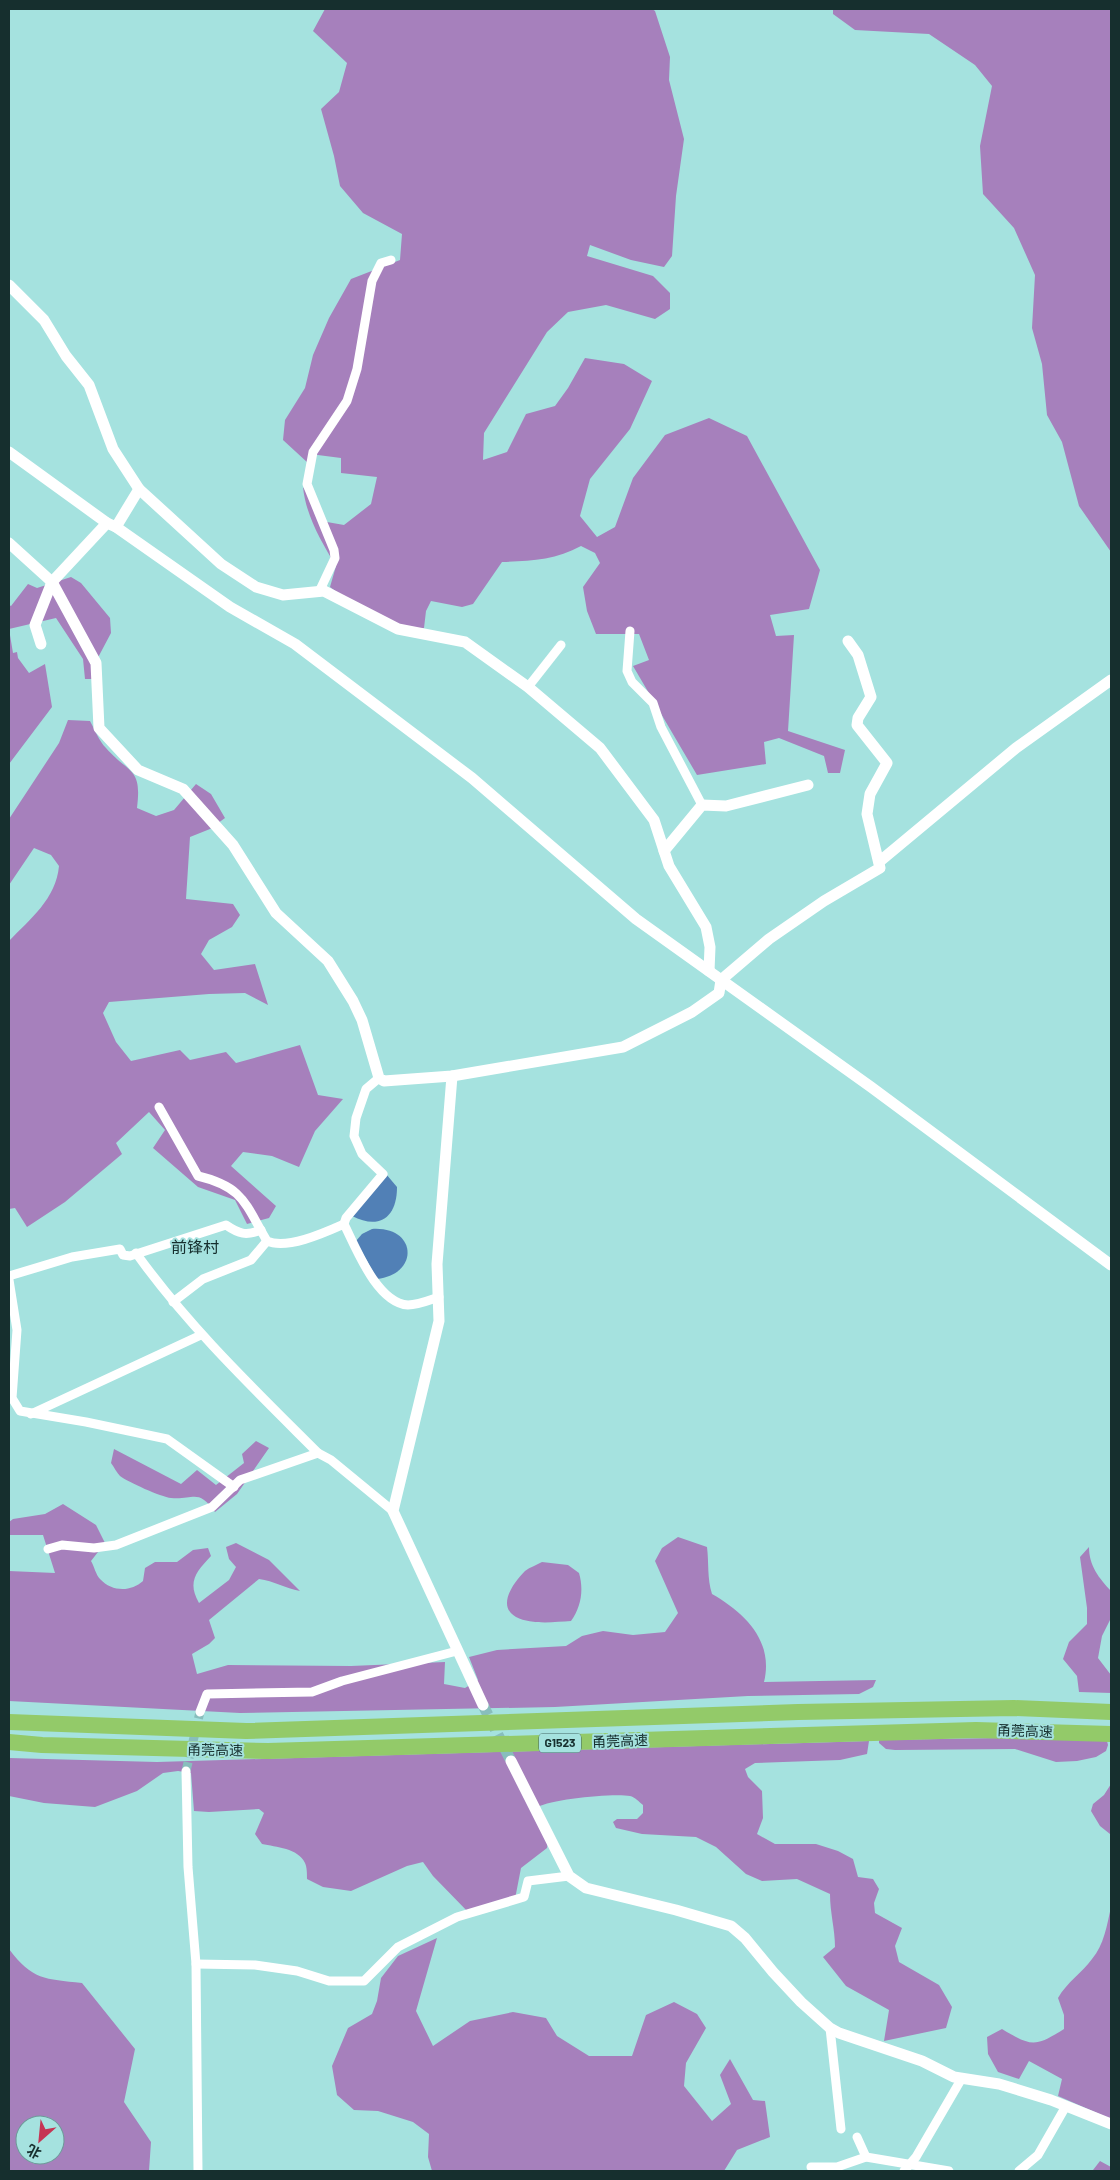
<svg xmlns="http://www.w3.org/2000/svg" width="1120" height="2180" font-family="Barlow,'Noto Sans SC',sans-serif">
<rect width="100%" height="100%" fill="#a5e2df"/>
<g fill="#a680bc" fill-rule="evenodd">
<path d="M325,9h327l3,2 15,46 -1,23 15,59 -8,57 -4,60 -8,11 -33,-7 -41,-15 -3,11 66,20 17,17v16l-15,10 -49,-14 -38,7 -21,20 -63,101 -1,27 24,-8 19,-38 29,-8 13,-18 17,-30 39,6 28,17 -22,48 -40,50 -10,37 17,21 18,-10 18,-49 32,-43 44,-17 38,18 73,134 -11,39 -39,6 6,21 18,-1 -6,96 57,19 -5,23h-12l-4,-17 -45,-18 -15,4 2,22 -69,11 -64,-109 16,-6 -10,-26h-43l-9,-23 -4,-24 17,-24 -5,-10 -14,-7c-25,14 -51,15 -79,16l-29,42 -11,3 -31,-6 -5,10 -2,17h-18l-60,-29 -16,-12 6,-21c-15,-25 -30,-50 -33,-79l24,35 17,3 27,-21 6,-27 -36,-4v-15l-31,-4 -2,9 -25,-23 2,-20 20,-32 8,-33 16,-37 22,-39 49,-19 2,-26 -39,-21 -23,-27 -6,-30 -13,-47 18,-17 8,-29 -34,-32z"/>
<polygon points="833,9 1111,9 1111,552 1079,506 1062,442 1047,415 1042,364 1032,328 1035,275 1014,228 983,194 980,146 992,86 975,65 929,34 855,30 833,14"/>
<polygon points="71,577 81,583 110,618 111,633 93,667 92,679 85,679 83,659 56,618 9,629 13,653 17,652 18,658 29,673 45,664 52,707 9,764 9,605 11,606 28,584 37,588"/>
<path d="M68,720l22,1c5,9 9,20 16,27 24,27 36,19 31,60l19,8 18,-6 22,-26 15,10 14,24 -15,11 -20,8 -4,62 47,5 7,11 -8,12 -23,13 -8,14 13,16 41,-6 13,41 -23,-12 -36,1 -100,8 -6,11 13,29 15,19 49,-11 10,10 36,-8 10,11 64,-18 18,50 25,4 -28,32 -16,36 -27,-11 -29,-4 -12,14 45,40 -7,12 -22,6 -12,-24 -37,-13 -45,-39 12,-18 -16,-18 -33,31 6,11 -57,48 -38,25 -12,-19 -6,1v-268c21,-22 47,-42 50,-75l-8,-11 -17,-7 -25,37v-66l50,-76z"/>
<path d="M256,1441l13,7 -32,46 -22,18c-17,-24 -21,-12 -44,-14 -10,-1 -43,-16 -51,-22 -3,-3 -6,-9 -9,-13l3,-14 67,35 16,-14 19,15 28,-22 -2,-9z"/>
<path d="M63,1504l33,21 9,18 -14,18c3,5 5,14 9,18 12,13 31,13 43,2l2,-13 10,-6h22l16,-12 15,-2 3,8c-15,16 -24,26 -12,47l30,-23 7,-13 -7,-8 -3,-12 10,-4 33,17 31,31c-15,-3 -26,-10 -41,-12l-50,41 6,18 -6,6 -17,10 5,20 31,-9 123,1 94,-4 -1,22 21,4 13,-8 -9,-23 28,-7 69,-4 16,-10 21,-5 30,4 32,-3 13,-19 -23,-52 7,-13 16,-11 29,10c2,16 0,31 5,47 33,19 62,47 52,88l112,-2 -3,7 -14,7 -111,2 -193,11 -315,6 -231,-12v-130l46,2 -12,-38h-34v-13l4,-3 32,-5z"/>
<path d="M1089,1547c0,19 10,31 22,44v27l-9,18 -4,22 13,17v18l-32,-1 -2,-16 -14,-17 6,-17 18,-18v-16l-7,-51z"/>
<path d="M542,1562l26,3 11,8c5,17 2,34 -8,48 -17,1 -39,4 -55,-4 -20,-11 -2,-35 9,-46 5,-4 12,-6 17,-9z"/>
<polygon points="1000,1738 1107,1741 1108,1745 1106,1751 1096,1757 1077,1761 1056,1762 1015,1749 895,1750 886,1749 879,1743 879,1740"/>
<path d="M869,1741l-2,13 -27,6 -85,3 -10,6 3,8 14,14 1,27 -6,16 18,10h41l22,7 15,8 5,18 15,2 6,10 -5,14 1,10 27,15 -7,18 4,16 40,23 13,22 -6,21 -62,13 5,-31 -43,-24 -23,-29 12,-10c0,-18 -5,-34 -5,-53l-33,-15 -35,2 -16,-7 -30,-27 -20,-10 -54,-3 -26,-6 -3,-6 4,-3h20l6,-6v-8c-4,-3 -8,-8 -13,-9 -16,-3 -79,3 -92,11l10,34 -1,7 -26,20 -6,31 -46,14 -36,-37 -10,-14 -16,4 -56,25 -28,-4 -16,-8c0,-5 0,-12 -2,-16 -7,-15 -29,-16 -43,-19l-7,-10 9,-21 -5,-4 -50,3 -15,-1 -3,-38 -13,-2 -15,2 -26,18 -42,16 -51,-4 -35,-7v-38l148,4z"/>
<polygon points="1111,1784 1111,1840 1110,1834 1100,1826 1091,1811 1093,1804 1104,1795"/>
<path d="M1111,1907v212l-53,-23 4,-17 -33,-18 -10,18 -21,-7 -10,-18 -1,-17 15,-8c30,18 33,18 62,0v-14l-6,-17c9,-16 24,-25 34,-39 12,-14 15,-34 19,-52z"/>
<polygon points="437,1938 416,2011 433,2046 470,2021 513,2012 546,2018 557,2036 589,2056 632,2056 646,2015 674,2002 697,2014 706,2028 686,2063 684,2086 712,2121 731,2104 720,2075 730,2059 753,2100 765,2101 770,2137 737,2150 724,2171 432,2171 428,2157 429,2134 413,2122 378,2111 354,2110 337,2095 332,2066 348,2028 372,2014 377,2001 381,1978 398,1956"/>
<path d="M9,1949c23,31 36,30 73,34l53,66 -11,53 27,40 -2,29h-140zM25,2125h30v30h-30z"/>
<polygon points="1100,2161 1111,2167 1111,2171 1088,2171 1093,2170"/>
</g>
<g fill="#5180b6">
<path d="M386,1174l11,13c0,31 -18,43 -45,29z"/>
<path d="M372,1229c45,-3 48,45 5,50l-21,-38 6,-7z"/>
</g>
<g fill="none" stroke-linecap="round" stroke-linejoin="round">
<polyline stroke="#88bebc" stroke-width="9" stroke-dasharray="9 4.5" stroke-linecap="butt" points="186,1771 200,1712"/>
<polyline stroke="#88bebc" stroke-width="11" stroke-dasharray="11 5.5" stroke-linecap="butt" points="483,1705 511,1761"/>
<g stroke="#fff" stroke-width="9">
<polyline points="319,592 335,558 334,550 307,484 313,452 347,401 357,369 372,281 381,263 391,260"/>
<polyline points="630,631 627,671 632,682 653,703 661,727 702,805"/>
<polyline points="528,687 561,645"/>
<path d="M379,1078l-13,11 -10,29 -2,18 8,18 21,20 -37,44 -2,6c12,24 33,79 64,81 10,0 22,-5 31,-8"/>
<path d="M159,1107l39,69c46,11 47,28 69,65 20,9 59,-9 77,-17"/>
<path d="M136,1253c53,74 118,136 182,200"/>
<path d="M9,1276l63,-19 48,-8 3,6 7,1 96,-31c13,9 20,11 35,5"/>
<polyline points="9,1280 17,1330 12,1398 20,1411 86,1422 167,1439 234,1487"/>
<polyline points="173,1302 203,1279 251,1260 267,1241"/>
<polyline points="31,1414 201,1335"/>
<polyline points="48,1549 62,1545 94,1548 116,1545 212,1507 240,1480 318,1453 331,1460 393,1511"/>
<polyline points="200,1712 207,1694 312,1692 342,1681 457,1651"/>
<polyline points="186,1771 188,1867 196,1964 198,2171"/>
<polyline points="196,1964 255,1965 297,1971 329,1981 364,1981 398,1947 457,1917 524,1897 528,1881 569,1876"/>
<polyline points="830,2028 841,2129"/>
<polyline points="857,2137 866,2157"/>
<polyline points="811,2167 837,2167 866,2157 949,2171"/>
<polyline points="904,2171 916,2157 962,2078"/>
<polyline points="1019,2171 1038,2155 1066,2106"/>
</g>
<g stroke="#fff" stroke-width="11">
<polyline points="9,285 44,320 66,356 89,385 113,449 139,489 221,564 256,587 283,595 324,591 398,629 465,642 528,687 600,748 654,820 669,866 706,927 710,947 709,971"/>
<polyline points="9,452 107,523 116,527 230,607 295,644 472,778 636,919 871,1087 1111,1265"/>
<polyline points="116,527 139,489"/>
<polyline points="9,543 52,582 96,663 99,728 138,770 183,789 233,845 276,913 328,961 353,1001 362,1020 379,1078 384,1081 452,1076 623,1047 692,1012 719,993 721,980 769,939 824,901 880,868 867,814 870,794 887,763 857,725 858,718 871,697 858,655 848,641"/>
<polyline points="41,644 35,625 52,582 107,523"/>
<polyline points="664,851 702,805 726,806 808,785"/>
<polyline points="879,862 1016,748 1111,680"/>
<polyline points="452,1076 437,1264 439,1321 393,1511 483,1705"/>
<polyline points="511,1761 569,1876 586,1888 676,1910 731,1926 745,1938 773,1972 801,2002 830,2028 839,2033 922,2061 954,2077 999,2084 1051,2100 1111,2124"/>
</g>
<g stroke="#93ca69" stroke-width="16">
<polyline points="9,1722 246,1731 798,1712 1014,1708 1111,1712"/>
<polyline points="9,1742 42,1745 268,1751 976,1730 1111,1734"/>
</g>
</g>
<g text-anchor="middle" stroke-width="4" stroke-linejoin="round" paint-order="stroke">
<rect fill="#a5e2df" stroke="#416563" stroke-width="1" x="539" y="1733.5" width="42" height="19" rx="4"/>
<g font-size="12" font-weight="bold" fill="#162f2e">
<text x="560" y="1747">G1523</text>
</g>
<g font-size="14" fill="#162f2e" stroke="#a5e2df">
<text transform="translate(1025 1731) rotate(2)" y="5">甬莞高速</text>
<text transform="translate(620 1741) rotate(-2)" y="5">甬莞高速</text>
<text transform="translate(215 1750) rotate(1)" y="5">甬莞高速</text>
</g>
<g font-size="16" fill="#162f2e" stroke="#a5e2df">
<text x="195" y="1253">前锋村</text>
</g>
</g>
<rect width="1120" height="2180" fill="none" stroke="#162f2e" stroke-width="20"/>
<g transform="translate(40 2140) rotate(207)"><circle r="24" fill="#a5e2df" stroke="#6c9a98"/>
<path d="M0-4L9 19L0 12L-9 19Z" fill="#c53554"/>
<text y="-8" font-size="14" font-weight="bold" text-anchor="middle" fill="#162f2e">北</text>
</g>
</svg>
